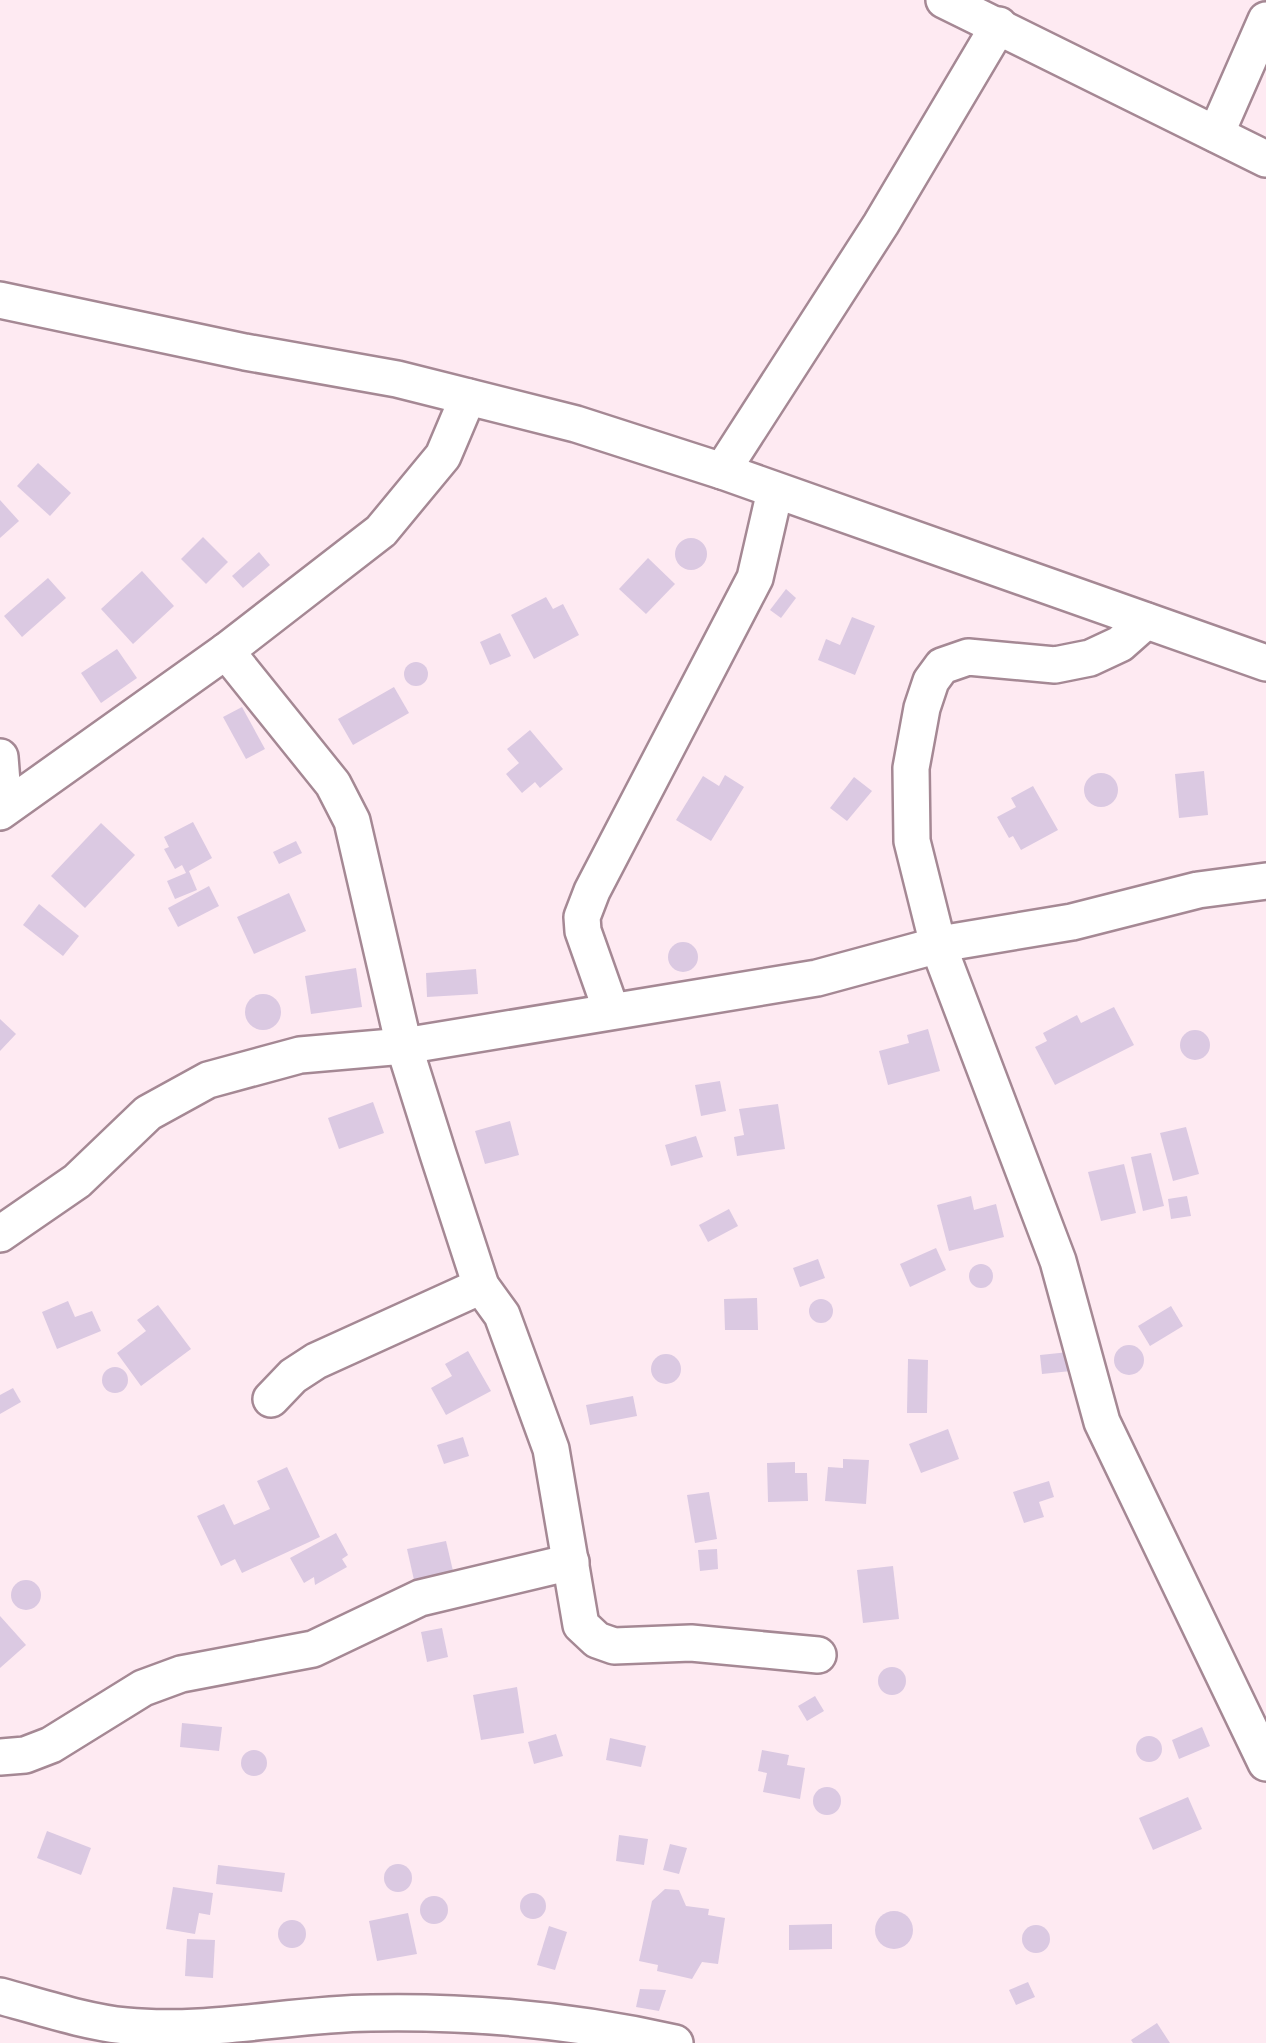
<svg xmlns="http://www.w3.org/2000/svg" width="1266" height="2043" font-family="'Times New Roman',serif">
<rect width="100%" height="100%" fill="#feeaf2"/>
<g fill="#dbc9e2">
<polygon points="38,463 71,493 50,516 17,486"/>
<polygon points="0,500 19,521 0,538"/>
<polygon points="203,537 228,562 206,584 181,559"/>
<circle cx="691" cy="554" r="16"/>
<polygon points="259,552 270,565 243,588 232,576"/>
<polygon points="648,558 675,584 646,614 619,589"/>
<polygon points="142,571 174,606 133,644 101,609"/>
<polygon points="48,578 66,598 22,637 4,616"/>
<polygon points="786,589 796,598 781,618 770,610"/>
<polygon points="546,597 553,609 563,604 579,635 534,659 511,615"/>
<polygon points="852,617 875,626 855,675 818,660 826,639 840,645"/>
<polygon points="500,633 511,656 490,665 480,642"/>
<polygon points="117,649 137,678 101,703 81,673"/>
<circle cx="416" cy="674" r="12"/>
<polygon points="394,687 409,713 353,745 338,719"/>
<polygon points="242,707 265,749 246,759 223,717"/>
<polygon points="530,730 563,769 540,788 535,782 522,793 506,774 519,763 507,749"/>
<polygon points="1204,771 1208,815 1179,818 1175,774"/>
<circle cx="1101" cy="790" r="17"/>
<polygon points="725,775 744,787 711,841 676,820 703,776 719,786"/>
<polygon points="854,777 872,791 847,821 830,808"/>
<polygon points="1033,786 1058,830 1021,850 1013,836 1009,838 997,817 1016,807 1011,798"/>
<polygon points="193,822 212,858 189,871 197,890 175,899 167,881 186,873 182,865 175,869 164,849 169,847 164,837"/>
<polygon points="101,823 135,855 85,908 51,876"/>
<polygon points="296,841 302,853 279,864 273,852"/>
<polygon points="209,886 219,906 178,927 168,908"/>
<polygon points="289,893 306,931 254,954 237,917"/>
<polygon points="39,904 79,936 63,956 23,925"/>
<circle cx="683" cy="957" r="15"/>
<polygon points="356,968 362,1007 311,1014 305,976"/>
<polygon points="476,969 478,994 427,997 426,973"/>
<circle cx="263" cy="1012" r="18"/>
<polygon points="1114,1007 1134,1045 1055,1085 1035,1047 1047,1041 1043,1033 1077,1015 1081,1023"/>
<polygon points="0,1019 16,1034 0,1051"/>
<polygon points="928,1029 940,1071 888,1085 879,1051 909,1043 907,1035"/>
<circle cx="1195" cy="1045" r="15"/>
<polygon points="720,1081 726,1111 701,1116 695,1085"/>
<polygon points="373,1102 384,1133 339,1149 328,1118"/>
<polygon points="778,1104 785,1149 737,1156 734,1137 744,1135 739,1109"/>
<polygon points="510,1121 519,1155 485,1164 475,1131"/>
<polygon points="1186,1127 1199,1174 1173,1181 1160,1133"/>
<polygon points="696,1136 703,1157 671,1166 665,1145"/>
<polygon points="1151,1153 1164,1206 1143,1211 1131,1157"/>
<polygon points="1124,1164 1136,1213 1101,1221 1088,1172"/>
<polygon points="971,1196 974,1210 996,1204 1004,1237 949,1251 937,1205"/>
<polygon points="1187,1196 1191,1216 1171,1219 1168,1199"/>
<polygon points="729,1209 738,1226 708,1242 699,1225"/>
<polygon points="936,1248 946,1270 910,1287 900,1264"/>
<polygon points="818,1259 825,1278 800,1287 793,1268"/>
<circle cx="981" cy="1276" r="12"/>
<polygon points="757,1298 758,1330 725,1330 724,1299"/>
<circle cx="821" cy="1311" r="12"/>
<polygon points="68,1301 75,1317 92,1311 101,1331 57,1349 42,1312"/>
<polygon points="158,1305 191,1349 141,1386 117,1353 146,1331 137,1320"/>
<polygon points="1171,1306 1183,1326 1150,1346 1138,1326"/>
<circle cx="1129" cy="1360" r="15"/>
<polygon points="468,1351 491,1391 446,1415 431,1388 452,1376 445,1364"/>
<polygon points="1069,1352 1071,1371 1042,1374 1040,1355"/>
<circle cx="666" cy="1369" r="15"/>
<polygon points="908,1359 928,1360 927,1413 907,1413"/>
<circle cx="115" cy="1380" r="13"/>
<polygon points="13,1388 21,1402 0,1414 0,1395"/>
<polygon points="633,1396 637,1416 590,1425 586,1405"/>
<polygon points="948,1429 959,1459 921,1473 909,1444"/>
<polygon points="463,1437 469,1456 444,1464 437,1445"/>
<polygon points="843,1459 869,1460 866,1504 825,1501 828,1467 843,1468"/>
<polygon points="795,1462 795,1473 807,1473 808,1501 768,1502 767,1463"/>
<polygon points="287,1467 320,1537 242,1573 235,1559 221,1566 197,1516 224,1504 234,1525 270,1509 257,1481"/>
<polygon points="1049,1481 1054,1497 1039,1502 1044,1517 1024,1523 1013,1492"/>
<polygon points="709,1492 717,1539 695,1543 687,1495"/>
<polygon points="336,1533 348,1555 342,1559 347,1567 315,1585 314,1577 304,1583 290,1558"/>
<polygon points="446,1541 453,1571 414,1580 407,1549"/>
<polygon points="717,1549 718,1569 700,1571 698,1550"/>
<polygon points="893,1566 899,1619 863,1623 857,1570"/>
<circle cx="26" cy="1595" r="15"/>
<polygon points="0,1616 26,1645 0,1668"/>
<polygon points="442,1628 448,1657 427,1662 421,1632"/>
<circle cx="892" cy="1681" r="14"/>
<polygon points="517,1687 524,1733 481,1740 473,1695"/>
<polygon points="815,1696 824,1711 807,1721 798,1706"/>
<polygon points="182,1723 222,1727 219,1751 180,1747"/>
<polygon points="1202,1727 1210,1746 1179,1759 1172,1740"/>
<polygon points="556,1734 563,1756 534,1764 528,1742"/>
<circle cx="1149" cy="1749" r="13"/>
<polygon points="610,1738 646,1746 641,1767 606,1760"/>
<circle cx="254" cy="1763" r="13"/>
<polygon points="762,1750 789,1755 787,1765 805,1768 800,1799 763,1792 767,1773 758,1771"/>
<circle cx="827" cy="1801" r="14"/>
<polygon points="1188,1797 1202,1829 1153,1850 1139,1818"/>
<polygon points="47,1831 91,1848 81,1875 37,1858"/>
<polygon points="619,1835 648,1839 644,1865 616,1861"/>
<polygon points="670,1844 687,1848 679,1874 663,1870"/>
<circle cx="398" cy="1878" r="14"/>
<polygon points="218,1865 285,1873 282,1892 216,1884"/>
<polygon points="173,1887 213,1893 210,1915 199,1913 195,1934 166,1929"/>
<polygon points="665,1889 679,1890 686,1906 709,1909 708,1915 725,1918 718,1964 702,1962 692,1979 657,1971 658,1965 639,1961 652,1901"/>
<circle cx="533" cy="1906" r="13"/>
<circle cx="434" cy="1910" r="14"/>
<circle cx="894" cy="1930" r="19"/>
<polygon points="408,1913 417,1954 377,1961 369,1921"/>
<circle cx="292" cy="1934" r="14"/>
<polygon points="832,1924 832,1949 789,1950 789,1925"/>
<circle cx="1036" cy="1939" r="14"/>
<polygon points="549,1926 567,1932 555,1970 537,1965"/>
<polygon points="187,1939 215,1940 213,1978 185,1976"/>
<polygon points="1028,1982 1035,1997 1016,2005 1009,1990"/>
<polygon points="640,1989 666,1990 659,2011 636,2007"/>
<polygon points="1157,2023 1170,2043 1133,2043 1131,2040"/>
</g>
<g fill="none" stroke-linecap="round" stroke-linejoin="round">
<defs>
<g id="minor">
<polyline points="944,0 1266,159"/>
<polyline points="1216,134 1266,20"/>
<polyline points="0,300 245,352 397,379 576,424 722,471 1266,663"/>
<polyline points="722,471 881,224 999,25"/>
<polyline points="1146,621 1120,644 1090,658 1055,665 968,657 942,666 931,681 922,708 911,768 912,841 938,945 1058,1261 1102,1422 1266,1763"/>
<polyline points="226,651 333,784 352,821 404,1046 438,1154 481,1286 502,1315 551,1449 581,1625 597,1640 614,1646 691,1643 818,1655"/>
<polyline points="0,757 4,808"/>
<polyline points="0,812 226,651 381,531 443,456 468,397"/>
<polyline points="611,1010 583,931 582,917 592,891 755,578 775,491"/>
<polyline points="0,1234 77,1181 148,1113 208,1080 300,1055 404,1046 817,978 946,943 1072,922 1198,890 1266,881"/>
<polyline points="271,1399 293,1376 316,1361 481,1286"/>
<polyline points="0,1757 25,1755 51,1745 143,1688 181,1674 313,1649 420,1598 571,1562"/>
<path d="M0,1996c41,11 85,26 126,30 81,8 164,-12 245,-13 101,-2 206,8 304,30"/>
</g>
</defs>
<use href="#minor" stroke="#a58894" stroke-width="40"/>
<use href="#minor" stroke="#fff" stroke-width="35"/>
</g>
</svg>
